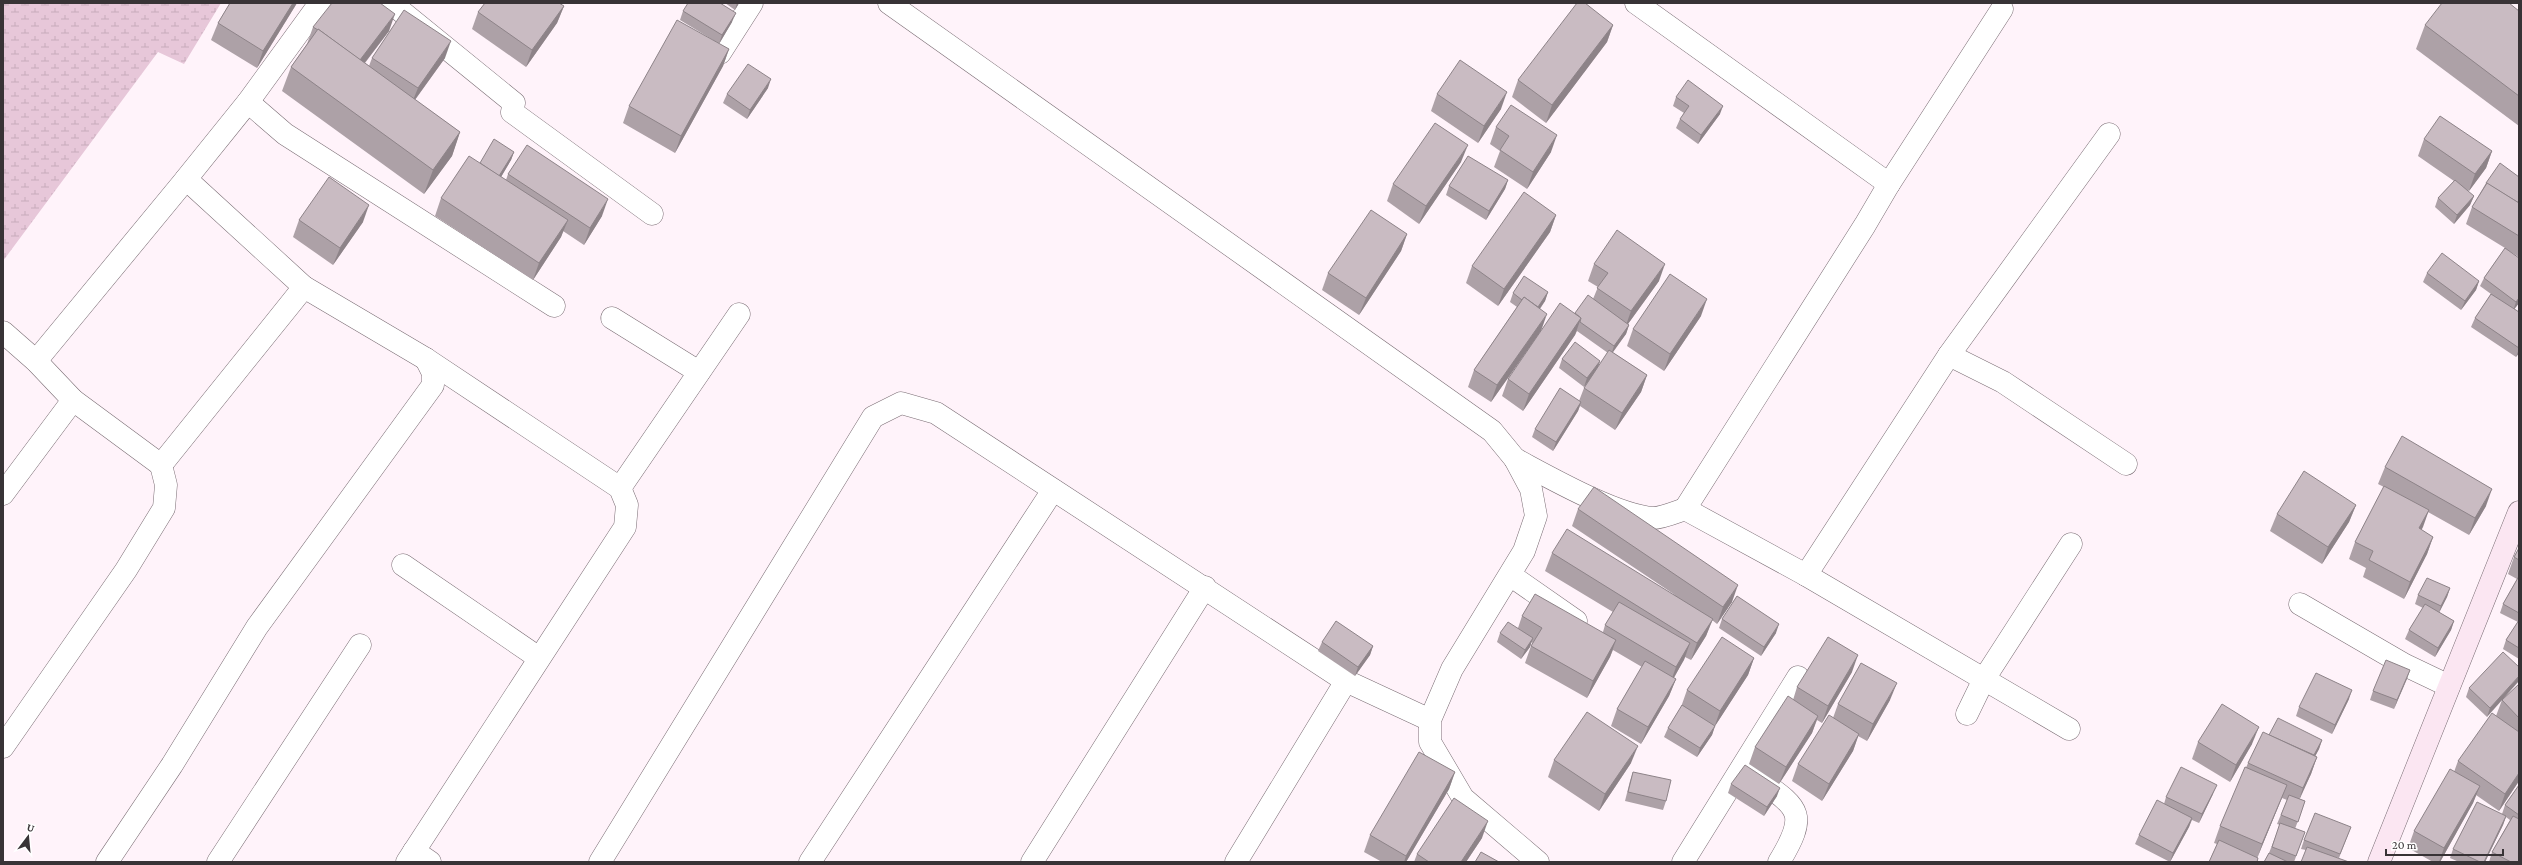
<svg xmlns="http://www.w3.org/2000/svg" width="2522" height="865" font-family="'Crimson Pro',serif">
<defs>
<pattern id="wetland-marsh" width="20" height="14" patternUnits="userSpaceOnUse"><rect width="20" height="14" fill="#e7c7d9"/><path d="M1 5h8M5 5V1M11 12h8M15 12V8" fill="none" stroke="#c7abbb"/></pattern>
</defs>
<rect width="100%" height="100%" fill="#fff3fa"/>
<polygon fill="url(#wetland-marsh)" points="3,3 221,3 184,64 158,52 3,261"/>
<g fill="none" stroke-linecap="round" stroke-linejoin="round">
<defs>
<g id="street">
<polyline points="320,3 248,102 186,179 304,287 426,359 620,488 627,505 625,527 407,862"/>
<polyline points="391,3 514,103 512,112 652,214"/>
<polyline points="889,3 1492,431 1515,459 1531,489 1536,516 1524,551 1452,669 1430,720 1430,742 1463,798 1538,862"/>
<polyline points="1636,3 1889,184 1865,225 1685,509"/>
<polyline points="720,53 752,3"/>
<polyline points="248,102 285,134 554,306"/>
<polyline points="1889,184 2002,9"/>
<polyline points="612,318 699,372"/>
<polyline points="3,332 36,361 73,400 161,465 304,287"/>
<polyline points="1949,355 2109,134"/>
<polyline points="36,361 186,179"/>
<path d="M1515,459c34,18 100,56 138,59 9,0 23,-6 32,-9l121,66 143,-220 54,27 123,82"/>
<polyline points="620,488 739,314"/>
<polyline points="3,494 73,400"/>
<polyline points="403,565 539,658"/>
<polyline points="1510,575 1576,621"/>
<polyline points="1806,575 2069,729"/>
<polyline points="2300,604 2405,665 2449,686"/>
<polyline points="1346,681 1430,720"/>
<polyline points="1967,714 1984,679 2071,544"/>
<polyline points="3,747 126,570 164,508 166,485 161,465"/>
<path d="M1754,776c44,32 56,35 25,86"/>
<polyline points="414,851 430,862"/>
<polyline points="107,862 172,765 257,627 433,385 433,373 426,359"/>
<polyline points="218,862 360,645"/>
<polyline points="600,862 873,417 901,403 936,413 1346,681 1236,862"/>
<polyline points="810,862 1053,490"/>
<polyline points="1032,862 1205,587"/>
<polyline points="1683,862 1798,677"/>
</g>
<polyline id="secondary" points="2379,862 2519,512"/>
</defs>
<use href="#street" stroke="#7a6d74" stroke-width="23"/>
<use href="#secondary" stroke="#7a6d74" stroke-width="23"/>
<use href="#street" stroke="#fff" stroke-width="22"/>
<use href="#secondary" stroke="#fbe6f2" stroke-width="22"/>
</g>
<g fill="#ada1a7">
<polygon points="230,3 297,3 257,68 211,40 218,23"/>
<polygon points="725,3 739,3 735,10"/>
<polygon points="564,6 557,23 526,67 472,29 478,12"/>
<polygon points="683,11 732,22 719,44 729,49 723,66 675,153 623,123 629,106 718,43 680,20"/>
<polygon points="2519,11 2519,126 2416,49 2425,25"/>
<polygon points="1613,25 1607,42 1546,123 1512,97 1518,80"/>
<polygon points="313,27 389,31 365,63 369,66 372,58 445,58 415,100 460,132 452,156 424,194 282,91 291,67 307,44"/>
<polygon points="768,88 747,119 723,103 727,94"/>
<polygon points="1437,94 1501,109 1478,143 1431,111"/>
<polygon points="1676,97 1720,114 1698,144 1676,128 1680,119 1684,113 1673,106"/>
<polygon points="1496,127 1551,152 1527,189 1494,167 1500,151 1490,144"/>
<polygon points="2424,139 2492,151 2486,168 2469,191 2465,189 2474,196 2470,205 2454,224 2435,207 2438,198 2454,181 2418,156"/>
<polygon points="514,152 511,160 501,177 506,180 508,174 602,216 584,245 563,231 561,237 533,280 435,216 441,198 480,163"/>
<polygon points="1461,162 1419,224 1387,201 1393,184"/>
<polygon points="2519,177 2519,257 2509,251 2519,258 2519,303 2514,309 2519,312 2519,353 2516,357 2471,327 2475,318 2491,294 2480,286 2484,278 2505,248 2466,224 2472,207 2486,183"/>
<polygon points="1508,180 1505,189 1486,220 1446,195 1449,186"/>
<polygon points="1556,215 1550,232 1498,306 1466,283 1472,266"/>
<polygon points="299,220 363,222 333,265 293,237"/>
<polygon points="1407,234 1401,251 1359,315 1322,290 1328,273"/>
<polygon points="1594,264 1659,281 1628,324 1629,325 1626,334 1612,352 1647,375 1641,392 1615,430 1580,406 1578,411 1553,451 1532,437 1535,429 1579,401 1584,388 1592,376 1584,387 1559,368 1562,359 1600,361 1598,368 1608,353 1577,331 1575,335 1523,411 1502,396 1508,379 1575,313 1593,299 1598,287 1588,281"/>
<polygon points="2427,273 2479,281 2476,290 2461,310 2423,282"/>
<polygon points="1548,292 1545,301 1540,309 1541,331 1491,402 1468,387 1474,370 1517,307 1510,302 1513,293"/>
<polygon points="1701,316 1664,371 1627,346 1633,329"/>
<polygon points="2385,467 2486,506 2469,535 2428,512 2421,530 2433,537 2427,554 2404,599 2363,577 2366,568 2349,559 2355,542 2384,487 2378,484"/>
<polygon points="2356,505 2349,522 2322,564 2270,531 2277,514"/>
<polygon points="1578,509 1732,602 1717,624 1712,620 1706,636 1691,660 1685,657 1674,678 1676,679 1669,696 1641,744 1611,726 1617,709 1642,667 1613,650 1610,657 1587,698 1525,663 1531,646 1533,643 1531,642 1530,647 1521,659 1497,642 1500,633 1518,628 1522,616 1603,632 1605,625 1613,612 1545,571 1552,553 1675,595 1572,526"/>
<polygon points="2519,548 2519,659 2503,649 2506,640 2518,622 2500,613 2503,604 2517,579 2508,574 2514,557"/>
<polygon points="2450,588 2447,597 2439,612 2454,621 2451,630 2435,657 2405,639 2409,630 2423,608 2415,604 2418,595"/>
<polygon points="1722,619 1776,633 1761,656 1719,628"/>
<polygon points="1322,642 1373,646 1370,655 1355,676 1318,651"/>
<polygon points="1754,658 1748,675 1715,726 1712,735 1697,757 1664,737 1668,728 1681,707 1687,690"/>
<polygon points="2519,667 2487,717 2466,697 2469,688"/>
<polygon points="2410,670 2394,709 2370,700 2373,691"/>
<polygon points="1852,672 1822,723 1817,720 1812,733 1779,784 1749,764 1755,747 1793,700 1797,687"/>
<polygon points="2519,684 2519,781 2499,811 2476,795 2473,803 2440,862 2433,862 2408,848 2414,831 2454,772 2458,761 2496,716 2502,700"/>
<polygon points="2349,699 2332,734 2296,716 2299,707"/>
<polygon points="1890,700 1867,741 1858,736 1853,751 1822,801 1792,781 1798,764 1833,718 1838,704"/>
<polygon points="2269,735 2322,740 2319,749 2315,756 2317,757 2311,774 2299,799 2305,801 2295,829 2305,832 2294,862 2264,862 2269,853 2280,825 2277,824 2287,800 2282,798 2257,858 2258,858 2257,862 2209,862 2217,844 2214,843 2220,826 2248,763"/>
<polygon points="2198,742 2252,744 2230,782 2192,759"/>
<polygon points="1554,760 1631,763 1599,811 1548,777"/>
<polygon points="1455,772 1449,789 1406,862 1382,862 1364,852 1370,835"/>
<polygon points="1633,772 1666,801 1663,810 1625,801 1630,781"/>
<polygon points="1731,784 1777,796 1764,816 1728,793"/>
<polygon points="2519,785 2519,862 2489,862 2492,852 2510,820 2506,817 2503,825 2485,862 2459,862 2450,858 2453,849 2505,816 2502,814 2505,805"/>
<polygon points="2213,794 2199,823 2192,820 2189,827 2170,862 2135,844 2139,835 2164,804 2166,797"/>
<polygon points="2351,827 2339,858 2306,850 2301,849 2304,840"/>
<polygon points="1482,838 1466,862 1414,862 1417,854"/>
</g>
<g fill="#8d8388">
<polygon points="293,3 297,3 257,68 263,51"/>
<polygon points="737,3 739,3 735,10"/>
<polygon points="564,6 557,23 526,67 532,50"/>
<polygon points="736,13 732,22 719,44 722,35"/>
<polygon points="395,14 389,31 353,78 359,61"/>
<polygon points="1613,25 1607,42 1546,123 1552,105"/>
<polygon points="451,41 445,58 411,105 418,88"/>
<polygon points="729,49 723,66 675,153 681,136"/>
<polygon points="771,79 768,88 747,119 750,110"/>
<polygon points="1507,92 1501,109 1478,143 1484,126"/>
<polygon points="1723,106 1720,114 1698,144 1701,135"/>
<polygon points="460,132 452,156 424,194 433,170"/>
<polygon points="1557,135 1551,152 1527,189 1533,172"/>
<polygon points="1468,145 1461,162 1419,224 1426,206"/>
<polygon points="2492,151 2486,168 2469,191 2475,174"/>
<polygon points="514,152 511,160 495,187 498,178"/>
<polygon points="1508,180 1505,189 1486,220 1489,211"/>
<polygon points="2474,196 2470,205 2454,224 2457,215"/>
<polygon points="608,199 602,216 584,245 590,228"/>
<polygon points="369,205 363,222 333,265 340,248"/>
<polygon points="1556,215 1550,232 1498,306 1504,289"/>
<polygon points="568,220 561,237 533,280 539,263"/>
<polygon points="1407,234 1401,251 1359,315 1366,298"/>
<polygon points="1665,264 1659,281 1625,328 1631,311"/>
<polygon points="2479,281 2476,290 2461,310 2465,301"/>
<polygon points="1548,292 1545,301 1533,318 1537,309"/>
<polygon points="2519,298 2519,303 2513,311 2516,302"/>
<polygon points="1707,299 1701,316 1664,371 1670,354"/>
<polygon points="1547,314 1541,331 1491,402 1497,385"/>
<polygon points="1581,318 1575,335 1523,411 1529,394"/>
<polygon points="1629,325 1626,334 1611,355 1614,346"/>
<polygon points="2519,349 2519,353 2516,357"/>
<polygon points="1600,361 1597,370 1584,387 1587,378"/>
<polygon points="1647,375 1641,392 1615,430 1622,413"/>
<polygon points="1581,402 1578,411 1553,451 1556,442"/>
<polygon points="2492,489 2486,506 2469,535 2475,518"/>
<polygon points="2356,505 2349,522 2322,564 2328,547"/>
<polygon points="2429,510 2423,527 2413,546 2419,528"/>
<polygon points="2433,537 2427,554 2404,599 2410,582"/>
<polygon points="1738,585 1732,602 1717,624 1723,607"/>
<polygon points="2450,588 2447,597 2438,615 2441,606"/>
<polygon points="1713,619 1706,636 1691,660 1697,643"/>
<polygon points="2454,621 2451,630 2435,657 2438,648"/>
<polygon points="1779,624 1776,633 1761,656 1764,647"/>
<polygon points="1533,638 1530,647 1521,659 1525,650"/>
<polygon points="1616,640 1610,657 1587,698 1593,681"/>
<polygon points="1690,643 1684,660 1670,684 1676,667"/>
<polygon points="1373,646 1370,655 1355,676 1358,667"/>
<polygon points="1858,655 1852,672 1822,723 1828,706"/>
<polygon points="1754,658 1748,675 1715,726 1712,735 1697,757 1700,748 1714,728 1720,711"/>
<polygon points="2410,670 2407,679 2394,709 2397,700"/>
<polygon points="2519,676 2519,681 2487,717 2490,708"/>
<polygon points="1676,679 1669,696 1641,744 1648,727"/>
<polygon points="1897,683 1890,700 1867,741 1873,724"/>
<polygon points="2352,690 2349,699 2332,734 2335,725"/>
<polygon points="1818,716 1812,733 1779,784 1786,767"/>
<polygon points="2259,727 2252,744 2230,782 2236,765"/>
<polygon points="1859,734 1853,751 1822,801 1829,784"/>
<polygon points="2322,740 2319,749 2309,768 2312,759"/>
<polygon points="1638,746 1631,763 1599,811 1605,794"/>
<polygon points="2317,757 2311,774 2297,805 2303,788"/>
<polygon points="1455,772 1449,789 1406,862 1404,862 1406,856"/>
<polygon points="2519,773 2519,781 2499,811 2505,794"/>
<polygon points="2217,785 2213,794 2199,823 2202,814"/>
<polygon points="2287,785 2280,802 2256,861 2262,844"/>
<polygon points="2480,786 2473,803 2440,862 2439,862 2444,848"/>
<polygon points="1780,788 1777,796 1764,816 1767,807"/>
<polygon points="2506,816 2503,825 2485,862 2484,862"/>
<polygon points="2192,818 2189,827 2170,862 2173,853"/>
<polygon points="1488,821 1482,838 1466,862 1461,862"/>
</g>
<g fill="#c9bbc2" stroke="#8d8388">
<polygon points="230,3 293,3 263,51 218,23"/>
<polygon points="332,3 380,3 395,14 360,60 318,29 318,30 313,27"/>
<polygon points="485,3 559,3 564,6 532,50 478,12"/>
<polygon points="688,3 720,3 736,13 722,35 683,11"/>
<polygon points="1577,3 1585,3 1613,25 1552,105 1518,80"/>
<polygon points="2442,3 2509,3 2519,11 2519,96 2425,25"/>
<polygon points="404,10 451,41 418,88 372,58"/>
<polygon points="677,20 729,49 681,136 629,106"/>
<polygon points="318,29 460,132 433,170 291,67"/>
<polygon points="1460,60 1507,92 1484,126 1437,94"/>
<polygon points="748,64 771,79 750,110 727,94"/>
<polygon points="1688,80 1723,106 1701,135 1680,119 1689,106 1676,97"/>
<polygon points="1511,105 1557,135 1533,172 1500,150 1509,136 1496,127"/>
<polygon points="2440,116 2492,151 2475,174 2424,139"/>
<polygon points="1435,123 1468,145 1426,206 1393,184"/>
<polygon points="494,139 514,152 499,176 480,163"/>
<polygon points="527,145 608,199 590,228 508,174"/>
<polygon points="469,156 568,220 539,263 441,198"/>
<polygon points="1468,156 1508,180 1489,211 1449,186"/>
<polygon points="2500,163 2519,177 2519,203 2486,183"/>
<polygon points="329,177 369,205 340,248 299,220"/>
<polygon points="2455,180 2474,196 2457,215 2438,198"/>
<polygon points="2487,183 2519,203 2519,236 2472,207"/>
<polygon points="1524,192 1556,215 1504,289 1472,266"/>
<polygon points="1371,210 1407,234 1366,298 1328,273"/>
<polygon points="1617,230 1665,264 1631,311 1597,288 1608,273 1594,264"/>
<polygon points="2505,248 2519,258 2519,298 2516,302 2484,278"/>
<polygon points="2442,253 2479,281 2465,301 2427,273"/>
<polygon points="1670,274 1707,299 1670,354 1633,329"/>
<polygon points="1524,276 1548,292 1538,307 1524,297 1522,300 1513,293"/>
<polygon points="2491,294 2519,312 2519,348 2475,318"/>
<polygon points="1588,295 1629,325 1614,346 1580,322 1581,318 1575,313"/>
<polygon points="1524,297 1547,314 1497,385 1474,370"/>
<polygon points="1560,303 1581,318 1529,394 1508,379"/>
<polygon points="1575,342 1600,361 1587,378 1562,359"/>
<polygon points="1609,350 1647,375 1622,413 1584,388"/>
<polygon points="1560,388 1581,402 1556,442 1535,429"/>
<polygon points="2402,436 2492,489 2475,518 2385,467"/>
<polygon points="2304,471 2356,505 2328,547 2277,514"/>
<polygon points="2384,486 2429,510 2419,528 2433,537 2410,582 2369,560 2373,551 2355,542"/>
<polygon points="1594,487 1738,585 1723,607 1578,509"/>
<polygon points="1567,529 1713,619 1697,643 1552,553"/>
<polygon points="2519,548 2519,560 2514,557"/>
<polygon points="2519,576 2519,613 2503,604"/>
<polygon points="2427,578 2450,588 2441,606 2418,595"/>
<polygon points="1535,594 1616,640 1593,681 1531,646 1542,628 1522,616"/>
<polygon points="1737,596 1779,624 1764,647 1722,619"/>
<polygon points="1619,602 1690,643 1676,667 1605,625"/>
<polygon points="2425,604 2454,621 2438,648 2409,630"/>
<polygon points="2519,620 2519,648 2506,640"/>
<polygon points="1336,621 1373,646 1358,667 1322,642"/>
<polygon points="1508,622 1533,638 1525,650 1500,633"/>
<polygon points="1722,637 1754,658 1720,711 1687,690"/>
<polygon points="1828,637 1858,655 1828,706 1797,687"/>
<polygon points="2503,652 2519,667 2519,676 2490,708 2469,688"/>
<polygon points="2386,660 2410,670 2397,700 2373,691"/>
<polygon points="1645,661 1676,679 1648,727 1617,709"/>
<polygon points="1861,663 1897,683 1873,724 1838,704"/>
<polygon points="2316,673 2352,690 2335,725 2299,707"/>
<polygon points="2519,684 2519,718 2502,700"/>
<polygon points="1788,696 1818,716 1786,767 1755,747"/>
<polygon points="2222,704 2259,727 2236,765 2198,742"/>
<polygon points="1682,705 1715,726 1700,748 1668,728"/>
<polygon points="1587,712 1638,746 1605,794 1554,760"/>
<polygon points="2492,713 2519,732 2519,773 2505,794 2458,761"/>
<polygon points="1829,715 1859,734 1829,784 1798,764"/>
<polygon points="2278,718 2322,740 2314,755 2269,735"/>
<polygon points="2263,732 2317,757 2303,788 2248,763"/>
<polygon points="1419,752 1455,772 1406,856 1370,835"/>
<polygon points="1745,765 1780,788 1767,807 1731,784"/>
<polygon points="2181,767 2217,785 2202,814 2166,797"/>
<polygon points="2245,767 2287,785 2262,844 2220,826"/>
<polygon points="2450,769 2480,786 2444,848 2414,831"/>
<polygon points="1633,772 1671,780 1666,801 1628,792"/>
<polygon points="2519,785 2519,815 2505,805"/>
<polygon points="2289,795 2305,801 2298,822 2281,815"/>
<polygon points="1454,798 1488,821 1461,862 1429,862 1417,854"/>
<polygon points="2157,800 2192,818 2173,853 2139,835"/>
<polygon points="2477,802 2506,816 2484,862 2480,862 2453,849"/>
<polygon points="2315,813 2351,827 2340,854 2304,840"/>
<polygon points="2513,816 2519,819 2519,862 2511,862 2492,852"/>
<polygon points="2280,823 2305,832 2296,856 2272,847"/>
<polygon points="2219,840 2258,858 2257,862 2209,862"/>
<polygon points="2307,847 2349,862 2301,862"/>
<polygon points="1481,852 1499,862 1475,862"/>
<polygon points="2269,853 2288,862 2264,862"/>
</g>
<rect width="2522" height="865" fill="none" stroke="#383336" stroke-width="8"/>
<g transform="translate(28 837) rotate(16)" stroke="#ffffff" stroke-width="3" paint-order="stroke">
<path d="M0-3L7 15L0 10L-7 15Z" fill="#383336"/>
<text y="-6" font-size="11" font-weight="bold" text-anchor="middle" fill="#383336">U</text>
</g>
<path d="M2386 849v6h117v-6" fill="none" stroke="#383336" stroke-width="2"/>
<text x="2392" y="849" font-size="12" fill="#383336" stroke="#ffffff" stroke-width="3" paint-order="stroke">20 m</text>
</svg>
